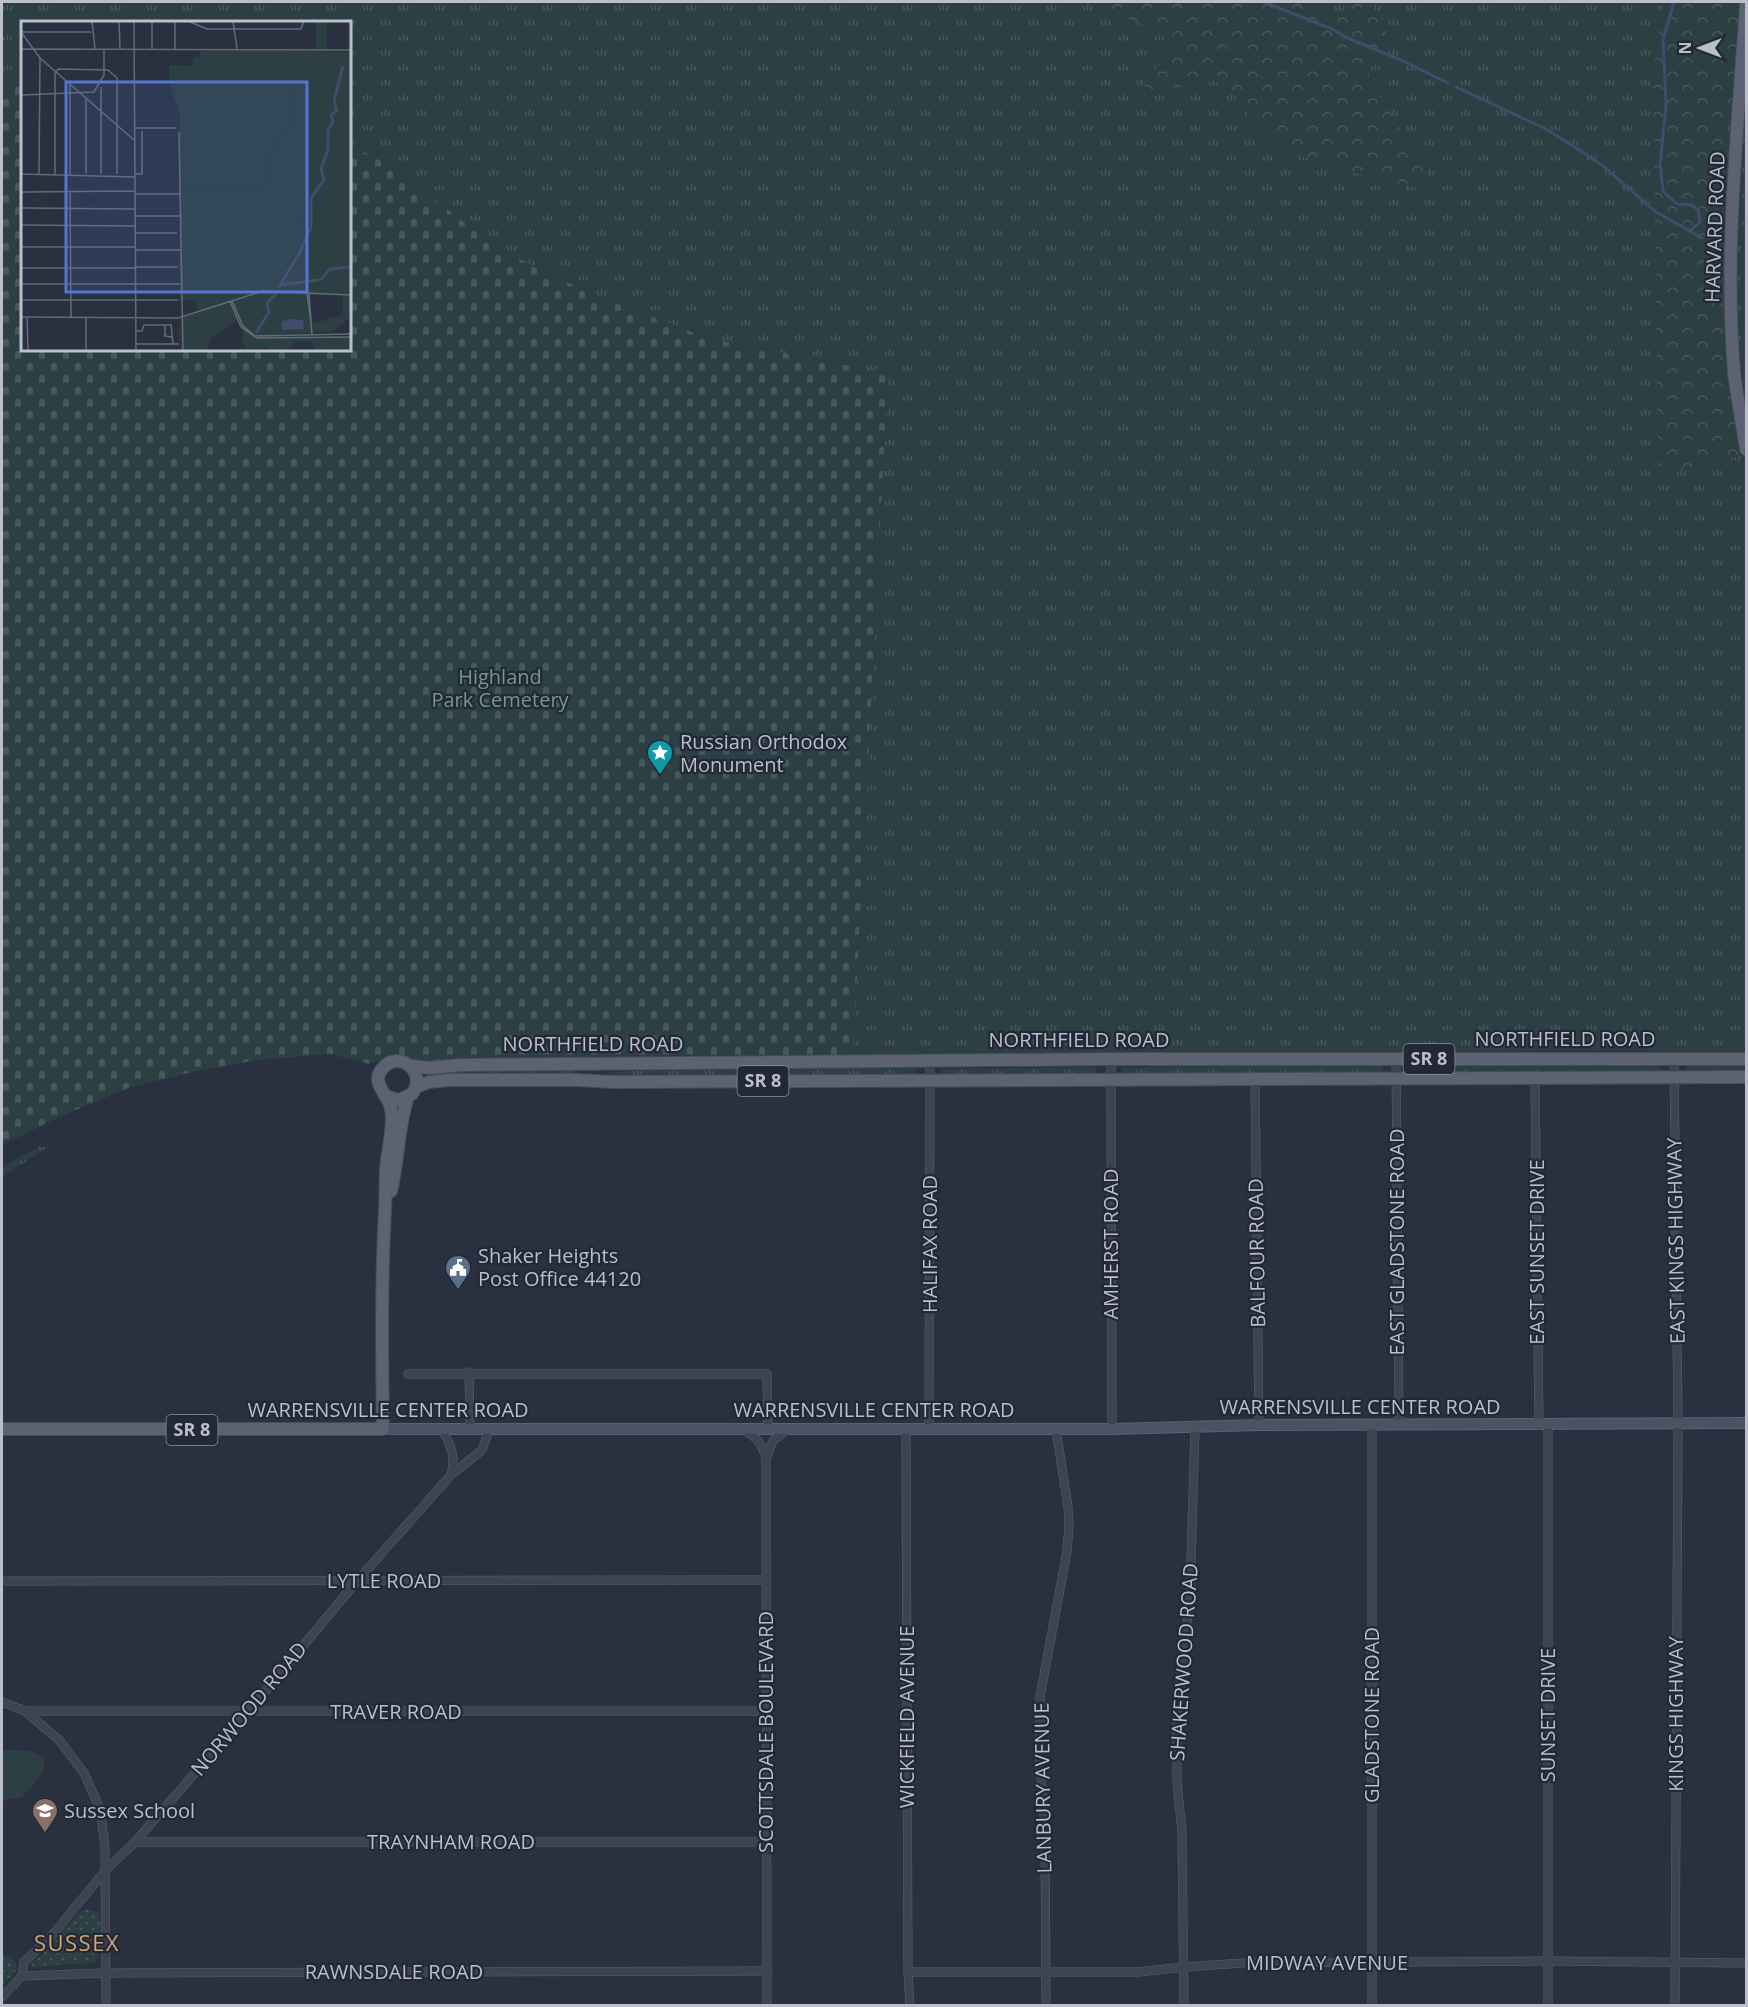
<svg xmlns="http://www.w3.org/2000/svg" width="1748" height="2007" font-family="'Open Sans',sans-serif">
<defs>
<pattern id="grass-tufts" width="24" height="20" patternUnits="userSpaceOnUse" patternTransform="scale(1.5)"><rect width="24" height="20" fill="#2c3f43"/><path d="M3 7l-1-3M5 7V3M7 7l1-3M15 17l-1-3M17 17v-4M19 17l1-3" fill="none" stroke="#48595d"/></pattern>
<pattern id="forest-crowns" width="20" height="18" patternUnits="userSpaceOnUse" patternTransform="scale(1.5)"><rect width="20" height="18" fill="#2c3f43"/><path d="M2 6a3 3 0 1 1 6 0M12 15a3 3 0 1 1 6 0" fill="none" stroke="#48595d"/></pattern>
<pattern id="cemetery-stones" width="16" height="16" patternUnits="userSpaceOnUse" patternTransform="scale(1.5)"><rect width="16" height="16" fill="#2c3f43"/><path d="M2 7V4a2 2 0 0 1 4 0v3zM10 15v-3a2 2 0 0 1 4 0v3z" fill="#48595d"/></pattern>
<pattern id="park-dots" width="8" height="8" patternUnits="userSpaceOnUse" patternTransform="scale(1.5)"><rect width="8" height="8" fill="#2c3f43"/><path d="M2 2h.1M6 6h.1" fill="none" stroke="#48595d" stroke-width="1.8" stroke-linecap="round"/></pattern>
</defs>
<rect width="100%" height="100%" fill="#293141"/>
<g fill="url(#grass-tufts)">
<polygon points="2,2 1719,2 1686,469 1746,454 1746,1059 1658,1064 1662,1070 1658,1072 1410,1074 1407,1072 1407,1067 1411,1065 1644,1064 1645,1051 853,1055 888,373 711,339 596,296 500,250 391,166 350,145 350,22 22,22 22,87 2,85"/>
<polygon points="1732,226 1746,229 1746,449 1735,373"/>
<polygon points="1746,1064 1746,1072 1688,1073 1685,1071 1688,1065"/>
<polygon points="1380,1065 1384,1069 1380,1073 1122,1073 1122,1067"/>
<polygon points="916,1067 916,1074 608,1076 607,1073 658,1068"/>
<polygon points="1093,1067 1096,1068 1096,1072 1094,1074 941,1074 941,1069"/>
<polygon points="578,1069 578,1075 443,1075 443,1071"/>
<polygon points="38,1147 48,1147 2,1177 2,1167"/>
</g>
<g fill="url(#forest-crowns)">
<path d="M1074,2h228l19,11 24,2 6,-13h20l19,38 -22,31c5,12 10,24 16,35 16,24 37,43 44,72l-8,11 -78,-19 -51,-17 -34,-25 -22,-34 -24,-15 -29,8 -34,3 -6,-11 26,-20 7,-18 -68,-33z"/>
<polygon points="1661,2 1746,2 1746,229 1733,226 1730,280 1746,454 1686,469 1658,466 1653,76"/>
</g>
<polygon fill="url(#cemetery-stones)" points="2,85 22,87 22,350 350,350 350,145 391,166 500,250 596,296 711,339 888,373 853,1055 600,1056 427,1065 397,1056 369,1064 330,1054 258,1060 192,1072 128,1088 59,1117 2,1145"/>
<g fill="url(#park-dots)">
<path d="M86,1909l12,3c4,17 7,37 -4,51l-42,2 -20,3 -1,-5 11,-9 37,-41z"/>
<polygon points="2,1955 8,1955 17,1964 15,1972 2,1985"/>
</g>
<path fill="#2c3f43" d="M9,1750l21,1 13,6c5,16 -11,29 -21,40l-20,4v-50z"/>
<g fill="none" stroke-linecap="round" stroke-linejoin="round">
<g stroke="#404c69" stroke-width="3">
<polyline points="1264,2 1332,29 1345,37 1401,60 1448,83"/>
<polyline points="1674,2 1663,40 1666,104 1660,165 1663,191 1677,204 1692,205 1698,210 1700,222 1690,231"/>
<polyline points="1456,87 1544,128 1570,144 1603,166 1656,212 1702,238"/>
</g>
<defs>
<g id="minor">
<polyline points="1111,1059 1112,1429"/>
<polyline points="1674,1059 1678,1423 1675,2006"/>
<polyline points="1396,1060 1399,1425"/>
<polyline points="1535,1079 1539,1425"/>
<polyline points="1255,1080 1259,1425"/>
<polyline points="469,1372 470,1429"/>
<polyline points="408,1374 767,1374 768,1430"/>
<polyline points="1372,1425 1372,2006"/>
<polyline points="1548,1425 1548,2006"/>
<path d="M442,1429c9,18 14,25 9,46"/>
<polyline points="906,1429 908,1972 910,2006"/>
<polyline points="929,1429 930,1060"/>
<path d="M745,1431c12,6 17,14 21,27l1,548"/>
<polyline points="767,1456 773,1441 787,1429"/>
<polyline points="2,1581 766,1580"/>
<polyline points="2,1702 25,1711 59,1740 84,1773 100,1809 105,1847 106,2006"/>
<polyline points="25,1711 767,1711"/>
<polyline points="135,1842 767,1842"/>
<polyline points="908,1972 1139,1972 1184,1967 1243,1963 1548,1961 1746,1963"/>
<polyline points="22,1976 106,1973 767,1971"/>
<polyline points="2,1997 22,1976 24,1962 54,1933 106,1870 135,1842 248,1712 357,1581 451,1475 482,1450 489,1430"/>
<polyline points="1046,2006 1045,1832 1040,1762 1040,1697 1067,1551 1069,1525 1068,1507 1056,1429"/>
<polyline points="1184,2006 1182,1833 1177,1781 1177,1718 1190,1597 1195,1427"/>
</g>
<polyline id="secondary" points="383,1429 1112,1429 1259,1425 1746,1423"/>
<g id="primary">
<path d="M1746,5c-8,122 -22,245 -12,367 3,25 8,51 12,77"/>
<polyline points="412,1066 430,1068 461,1065 1111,1059 1746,1059"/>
<polyline points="416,1087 429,1082 448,1080 577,1080 613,1082 1746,1077"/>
<path d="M391,1191c8,-32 7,-65 17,-94"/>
<path d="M2,1429h381c-1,-73 -2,-146 2,-219 1,-14 0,-28 1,-41 1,-13 4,-25 5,-37 1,-8 2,-18 -1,-27 -4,-12 -19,-23 -8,-36 17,-21 46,4 30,25l-13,6 -14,-4"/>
</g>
</defs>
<use href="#minor" stroke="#5b616f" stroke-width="9"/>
<use href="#secondary" stroke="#5b616f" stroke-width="12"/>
<use href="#primary" stroke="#474c5b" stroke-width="14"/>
<use href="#minor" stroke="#3d4351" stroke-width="8"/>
<use href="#secondary" stroke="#4b5264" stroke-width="10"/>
<use href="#primary" stroke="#5b6271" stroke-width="12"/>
</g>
<defs>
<symbol id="sight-pin" viewBox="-11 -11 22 30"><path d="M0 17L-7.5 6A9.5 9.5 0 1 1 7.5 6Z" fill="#0f9aa8" stroke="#222837"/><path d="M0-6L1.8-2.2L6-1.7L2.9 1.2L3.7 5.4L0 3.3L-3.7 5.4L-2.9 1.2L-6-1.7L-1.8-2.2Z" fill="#fff"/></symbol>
<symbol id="civic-pin" viewBox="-11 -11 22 30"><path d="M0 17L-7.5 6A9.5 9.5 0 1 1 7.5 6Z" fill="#5c6f8a" stroke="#222837"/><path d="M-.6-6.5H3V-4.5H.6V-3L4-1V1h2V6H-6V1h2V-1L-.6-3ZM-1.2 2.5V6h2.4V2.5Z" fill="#fff"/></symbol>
<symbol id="school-pin" viewBox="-11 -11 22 30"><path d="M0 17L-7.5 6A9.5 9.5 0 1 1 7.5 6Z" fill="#8d6e63" stroke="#222837"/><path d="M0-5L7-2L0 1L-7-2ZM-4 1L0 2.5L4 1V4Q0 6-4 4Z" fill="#fff"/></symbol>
</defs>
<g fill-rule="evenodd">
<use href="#sight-pin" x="645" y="738" width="30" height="40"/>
<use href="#civic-pin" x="443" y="1253" width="30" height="40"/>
<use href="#school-pin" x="30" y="1796" width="30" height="40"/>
</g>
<g text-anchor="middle" stroke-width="4.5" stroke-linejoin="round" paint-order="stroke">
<g fill="#222837" stroke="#8c929f" stroke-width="1.5">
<rect x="1403.5" y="1044" width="51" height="30" rx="4.5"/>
<rect x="737.5" y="1066" width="51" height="30" rx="4.5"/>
<rect x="166.5" y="1415" width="51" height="30" rx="4.5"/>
</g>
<g font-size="18" font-weight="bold" fill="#babfcb">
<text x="1429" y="1065">SR 8</text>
<text x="763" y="1087">SR 8</text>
<text x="192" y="1436">SR 8</text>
</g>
<g font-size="20" fill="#babfcb" stroke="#222837">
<text transform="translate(1715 227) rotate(-88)" y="7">HARVARD ROAD</text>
<text x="1565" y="1046">NORTHFIELD ROAD</text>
<text x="1079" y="1047">NORTHFIELD ROAD</text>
<text x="593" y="1051">NORTHFIELD ROAD</text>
<text transform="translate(1676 1241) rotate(-91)" y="7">EAST KINGS HIGHWAY</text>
<text transform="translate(1397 1242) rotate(-90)" y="7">EAST GLADSTONE ROAD</text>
<text transform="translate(930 1244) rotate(-90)" y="7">HALIFAX ROAD</text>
<text transform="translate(1111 1244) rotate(-90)" y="7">AMHERST ROAD</text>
<text transform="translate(1537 1252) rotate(-90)" y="7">EAST SUNSET DRIVE</text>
<text transform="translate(1257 1253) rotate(-91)" y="7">BALFOUR ROAD</text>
<text x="1360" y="1414">WARRENSVILLE CENTER ROAD</text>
<text x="388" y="1417">WARRENSVILLE CENTER ROAD</text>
<text x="874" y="1417">WARRENSVILLE CENTER ROAD</text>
<text x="384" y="1588">LYTLE ROAD</text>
<text transform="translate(1184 1662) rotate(-86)" y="7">SHAKERWOOD ROAD</text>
<text transform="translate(249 1709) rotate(-50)" y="7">NORWOOD ROAD</text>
<text x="396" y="1719">TRAVER ROAD</text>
<text transform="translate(1676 1714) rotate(-90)" y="7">KINGS HIGHWAY</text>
<text transform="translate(1372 1715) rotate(-90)" y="7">GLADSTONE ROAD</text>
<text transform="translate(1548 1715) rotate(-90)" y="7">SUNSET DRIVE</text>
<text transform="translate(907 1717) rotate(-90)" y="7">WICKFIELD AVENUE</text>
<text transform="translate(766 1732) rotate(-90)" y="7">SCOTTSDALE BOULEVARD</text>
<text transform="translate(1043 1788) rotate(-91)" y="7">LANBURY AVENUE</text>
<text x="451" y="1849">TRAYNHAM ROAD</text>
<text x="1327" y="1970">MIDWAY AVENUE</text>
<text x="394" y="1979">RAWNSDALE ROAD</text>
</g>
<g font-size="20" fill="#739a81" stroke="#222837">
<text x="500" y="684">Highland<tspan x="500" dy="23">Park Cemetery</tspan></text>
</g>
<g font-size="20" fill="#babfcb" stroke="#222837" text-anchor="start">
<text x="680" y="749">Russian Orthodox<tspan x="680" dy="23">Monument</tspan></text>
<text x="478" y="1263">Shaker Heights<tspan x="478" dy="23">Post Office 44120</tspan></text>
<text x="64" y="1818">Sussex School</text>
</g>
<g font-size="22" letter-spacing="1.5" fill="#cfa571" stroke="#222837">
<text x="77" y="1951">SUSSEX</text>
</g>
</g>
<g transform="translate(21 21)">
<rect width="330" height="330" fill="#293141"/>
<path d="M270,30l60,1v205h-17v34h-54v45l71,1v14h-35l-4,-9 -16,-1 -9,10h-20v-4l-23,4 2,-6 -5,-1 2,-14 -6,-10 -25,17 -5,14h-25l-3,-13 -1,-18 3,17 -1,-19 19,-6 -4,-11 -15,-1 -1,18 1,-133 83,4 9,-35 21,-38 3,-54z" fill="#2c3f43"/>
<path d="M295,0h11v28h-11zM306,59l8,14 -13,18 -4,-6 5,-24h-5zM330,119v38l-4,6h-10l-3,-11 -5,13 -5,1 1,-11 -14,-3 4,-10 12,-2 5,6 1,-5 12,-2 -3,-8zM291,174l3,24 -9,22 4,4 -24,9 3,-17 9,-9 -1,-8 6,3 5,-26zM313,236h17v60l-19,15 -52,2 -2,-16 -4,-4 6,-23 -27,1 -2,-10 83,3zM285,274h37l-1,20 -30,9z" fill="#2c3f43" fill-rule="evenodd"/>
<path d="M179,30h91l5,10 -3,55 -21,38 -9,35 -83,-4v-72l-11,-31v-17l24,1v-8h7zM313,236h17v35l-17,-1z" fill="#2c3f43"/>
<path d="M267,298l15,1 1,9 -22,1 -1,-8z" fill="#404c69"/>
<path fill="none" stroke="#404c69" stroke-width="3" d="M277,235l13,-29v-29l13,-18 -3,-11 7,-19v-20l5,-8 -2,-7 6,-4 -3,-10 9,-35M299,259l10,-11 21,-2M259,264l39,-5M258,266l18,-30M235,312l13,-21 -2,-9 9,-9"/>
<path fill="none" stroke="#636a78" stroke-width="1.5" d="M71,0l3,28M98,0l1,28M113,0l2,330M131,0v28M154,0v28M167,0l19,8h94l3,-8M212,0l4,28M0,11l19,26 94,82M0,11h70M0,28l330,1M49,64v89M0,74l73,-3 10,-17v-26M114,107h41M158,111l4,219M0,153l114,3M18,153l1,-116M34,153v-101l3,-4 50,1 9,8v96M65,153v-76M80,153v-87M114,153h7v-43M0,162v-134M49,170l1,127M0,171l114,-1M114,173h45M0,187l114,1M114,195h45M0,204l115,1M115,212h41M0,226h115M115,229h44M115,246h42M0,247h115M0,263h159M286,273l4,29M288,273l3,41M0,279h157M209,280l11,26 16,11 94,-1M211,280l11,25 12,10 96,-2M0,296l157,1 85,-27 88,4M6,296l1,34M65,297v33M144,304v11l7,1M115,310h6l2,-6h27l2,19M115,323h43"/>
<path fill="#5476d3" fill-opacity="0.15" stroke="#5476d3" stroke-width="3" d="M45,61h241v210h-241z"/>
<rect width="330" height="330" fill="none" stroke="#babfcb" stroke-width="3"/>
</g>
<rect width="1748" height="2007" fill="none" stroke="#babfcb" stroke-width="6"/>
<g transform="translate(1700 48) rotate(270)" stroke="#222837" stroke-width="4.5" paint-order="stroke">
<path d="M0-4.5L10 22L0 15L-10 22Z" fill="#babfcb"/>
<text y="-9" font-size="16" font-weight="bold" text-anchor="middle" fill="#babfcb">N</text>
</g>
</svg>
